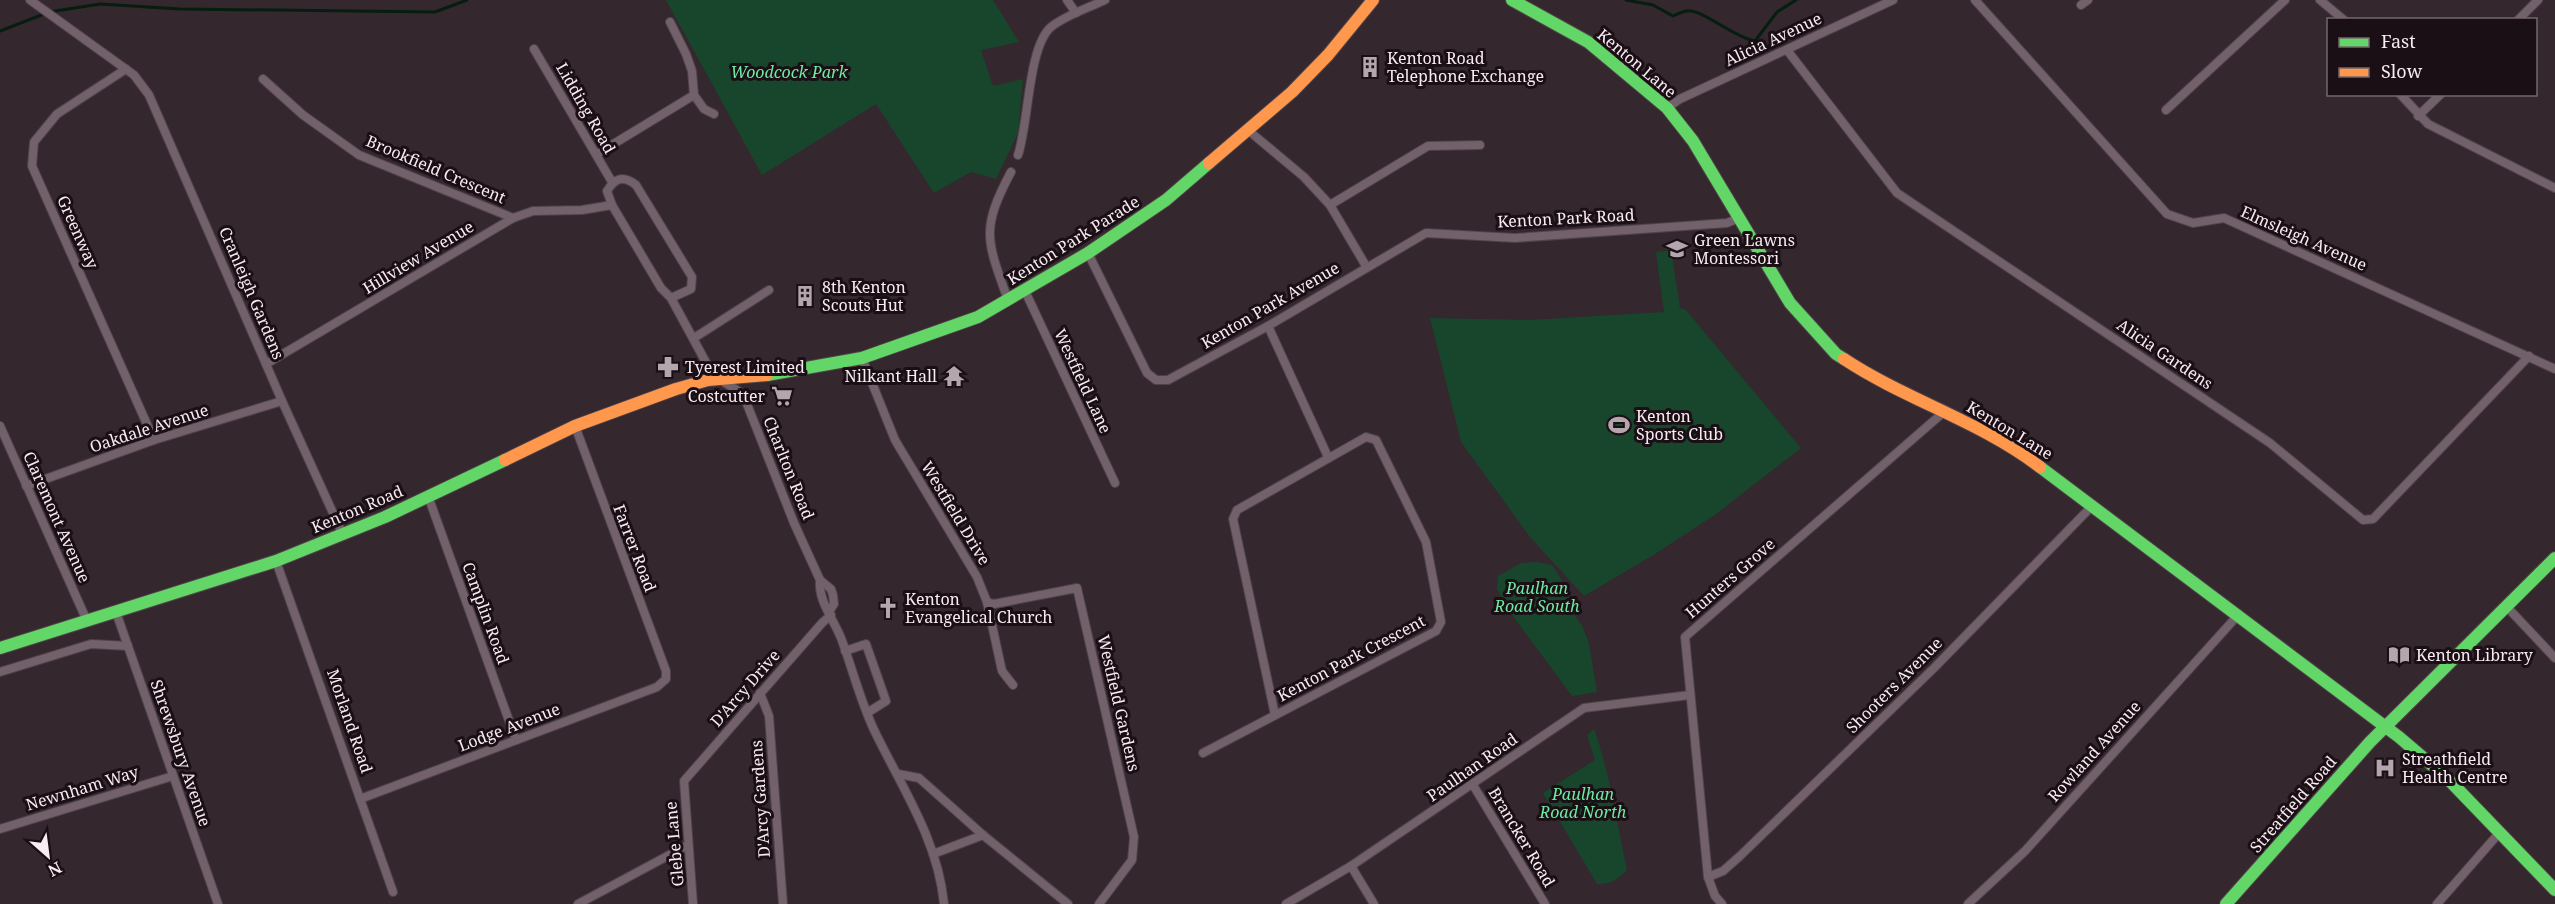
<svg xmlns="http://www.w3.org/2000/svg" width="2555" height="904" font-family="'Noto Serif',serif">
<rect width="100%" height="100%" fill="#34272e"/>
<g fill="#18462d">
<polygon points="666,0 993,0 1019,42 981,50 993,86 1023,79 1018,133 996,179 971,172 934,193 876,104 762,175"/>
<polygon points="1671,250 1680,308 1686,310 1801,448 1716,514 1655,554 1584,596 1530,537 1461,442 1430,318 1530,320 1664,312 1656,252"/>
<polygon points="1537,562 1552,565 1565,585 1573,613 1582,626 1589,643 1597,692 1572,696 1510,612 1497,589 1498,576 1521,563"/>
<path d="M1594,729c16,45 23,94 33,141 -9,9 -17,15 -30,14l-54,-91 52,-33 -8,-25z"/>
</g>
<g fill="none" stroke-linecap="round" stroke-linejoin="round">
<g stroke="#061e10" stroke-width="3">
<path d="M1626,0l27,5 20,11c4,-2 9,-4 13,-5 16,-3 46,26 69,30l22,-29 19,-12"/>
<polyline points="0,31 49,12 100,4 180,9 435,12 467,0"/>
</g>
<defs>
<g id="street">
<polyline points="30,0 134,75 149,95 282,401 343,535"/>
<polyline points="1067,0 1076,13"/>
<polyline points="1975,0 2167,214 2193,223 2224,218 2555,369"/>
<polyline points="2320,0 2344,20"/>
<polyline points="2081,5 2088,0"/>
<polyline points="2518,20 2538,0"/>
<polyline points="670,22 686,54 692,71 694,95 704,109 714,114"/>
<polyline points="534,49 612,182"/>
<polyline points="1787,50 1897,193 2270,443 2363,520 2373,519 2529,356"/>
<polyline points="126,69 57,114 34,142 32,166 154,440"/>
<polyline points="263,79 303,115 359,155 513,218"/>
<polyline points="2400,94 2428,124 2555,188"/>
<polyline points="1667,108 1680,99 1893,0"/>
<polyline points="2166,110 2285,0"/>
<polyline points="2418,116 2441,94"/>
<polyline points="1249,131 1304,177 1330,205 1366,266"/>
<polyline points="597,154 694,95"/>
<path d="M1018,155c11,-33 10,-108 33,-128 15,-12 37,-19 54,-27"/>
<polyline points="1330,205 1428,146 1480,145"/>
<polyline points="1088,253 1147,373 1156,380 1168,380 1268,326 1426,233 1515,238 1727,223 1739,218"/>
<polyline points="1025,291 1115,483"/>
<path d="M671,298l20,-9 1,-12 -56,-92c-13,-10 -21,-7 -29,6l5,14 49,83 10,10 38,70 10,11 24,15 51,129 26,57 11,9 2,6 1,9 -4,6"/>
<path d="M1008,300c-21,-59 -28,-70 3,-128"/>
<polyline points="1268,326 1328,457"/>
<polyline points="694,338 769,290"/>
<polyline points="862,358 895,440 977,577 987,602 1002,671 1013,685"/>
<polyline points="266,364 513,218 533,211 582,210 612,205"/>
<polyline points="0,426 87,621"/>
<polyline points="26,486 154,440 282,401"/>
<polyline points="428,496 516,740"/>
<polyline points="276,561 393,892"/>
<path d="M820,580c-2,21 13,38 21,58 12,32 20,66 35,96 27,55 62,107 68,170"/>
<polyline points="987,602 994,604 1077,588 1134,837 1132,860 1099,904"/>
<polyline points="2506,606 2555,658"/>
<polyline points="116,612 218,904"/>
<polyline points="845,651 866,644 886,701 867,713"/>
<polyline points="0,672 91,644 128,646"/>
<polyline points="760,693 769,716 783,904"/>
<polyline points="1203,753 1436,631 1441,622 1426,542 1376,440 1366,437 1237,510 1233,519 1275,715"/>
<polyline points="898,774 919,778 983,835 1068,904"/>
<polyline points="1473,785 1545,904"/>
<polyline points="360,799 657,687 666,679 666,671 575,426"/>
<polyline points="0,829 173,776"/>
<polyline points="933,854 983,835"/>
<polyline points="1351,866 1374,904"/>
<polyline points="1708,877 1723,871 1740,856 1934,668 2093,505"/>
<polyline points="578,904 688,845"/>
<polyline points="693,904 684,781 822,623 831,615"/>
<polyline points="1286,904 1351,866 1584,708 1690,695"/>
<polyline points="1722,904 1715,896 1708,877 1685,637 1945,411"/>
<polyline points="1968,904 2025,851 2239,614"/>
<polyline points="2437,904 2500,832"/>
</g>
<g id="fast">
<polyline points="1512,0 1588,42 1667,108 1693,141 1790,303 1836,354 1844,359"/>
<polyline points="767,375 862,358 978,317 1088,253 1166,200 1209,163"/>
<polyline points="2040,467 2399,737 2447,778 2555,890"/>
<polyline points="0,648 276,561 385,517 505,460"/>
<polyline points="2226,904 2370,742 2555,558"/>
</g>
<g id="slow">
<polyline points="1209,163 1292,92 1328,55 1373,0"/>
<path d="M1844,359c62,41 136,62 196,108"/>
<polyline points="505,460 575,426 676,389 708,380 767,375"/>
</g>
</defs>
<use href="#street" stroke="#4f4349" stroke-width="10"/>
<use href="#fast" stroke="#4f4349" stroke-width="14"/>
<use href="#slow" stroke="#4f4349" stroke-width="14"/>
<use href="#street" stroke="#72606a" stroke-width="8"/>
<use href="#fast" stroke="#63d668" stroke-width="12"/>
<use href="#slow" stroke="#ff974d" stroke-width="12"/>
</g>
<defs>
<symbol id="building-bare" viewBox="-9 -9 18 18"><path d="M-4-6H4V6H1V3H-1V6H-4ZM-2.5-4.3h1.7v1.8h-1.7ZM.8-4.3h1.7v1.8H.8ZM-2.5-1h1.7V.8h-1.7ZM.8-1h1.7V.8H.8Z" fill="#b5a6ad" stroke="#1a0f15" stroke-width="2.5" paint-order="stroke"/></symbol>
<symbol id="school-bare" viewBox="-9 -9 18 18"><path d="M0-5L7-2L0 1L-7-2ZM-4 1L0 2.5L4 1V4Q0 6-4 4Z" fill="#b5a6ad" stroke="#1a0f15" stroke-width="2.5" paint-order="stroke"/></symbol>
<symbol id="pharmacy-bare" viewBox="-9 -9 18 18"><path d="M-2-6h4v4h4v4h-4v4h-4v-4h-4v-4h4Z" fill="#b5a6ad" stroke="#1a0f15" stroke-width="2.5" paint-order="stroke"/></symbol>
<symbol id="temple-bare" viewBox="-9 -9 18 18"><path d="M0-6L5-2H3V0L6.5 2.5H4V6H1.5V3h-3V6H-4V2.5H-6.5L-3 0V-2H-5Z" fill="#b5a6ad" stroke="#1a0f15" stroke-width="2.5" paint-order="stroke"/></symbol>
<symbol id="supermarket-bare" viewBox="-9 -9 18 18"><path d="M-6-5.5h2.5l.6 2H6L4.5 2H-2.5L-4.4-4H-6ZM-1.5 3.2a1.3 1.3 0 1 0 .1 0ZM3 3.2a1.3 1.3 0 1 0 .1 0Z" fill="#b5a6ad" stroke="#1a0f15" stroke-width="2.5" paint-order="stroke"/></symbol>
<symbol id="stadium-bare" viewBox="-9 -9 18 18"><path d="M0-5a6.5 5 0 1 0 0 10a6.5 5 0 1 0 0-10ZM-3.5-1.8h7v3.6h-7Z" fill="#b5a6ad" stroke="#1a0f15" stroke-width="2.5" paint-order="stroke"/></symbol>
<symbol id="church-bare" viewBox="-9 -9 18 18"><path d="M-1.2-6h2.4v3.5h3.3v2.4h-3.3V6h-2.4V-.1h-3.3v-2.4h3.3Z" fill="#b5a6ad" stroke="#1a0f15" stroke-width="2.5" paint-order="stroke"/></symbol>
<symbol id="library-bare" viewBox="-9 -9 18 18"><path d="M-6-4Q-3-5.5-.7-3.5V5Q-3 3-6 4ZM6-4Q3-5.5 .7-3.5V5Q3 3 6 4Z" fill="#b5a6ad" stroke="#1a0f15" stroke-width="2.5" paint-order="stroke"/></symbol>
<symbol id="hospital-bare" viewBox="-9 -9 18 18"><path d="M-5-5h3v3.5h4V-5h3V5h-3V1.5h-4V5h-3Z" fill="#b5a6ad" stroke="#1a0f15" stroke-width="2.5" paint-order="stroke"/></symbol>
</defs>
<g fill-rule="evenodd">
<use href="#building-bare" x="1355" y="52" width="30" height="30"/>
<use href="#school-bare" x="1662" y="234" width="30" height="30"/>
<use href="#building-bare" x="790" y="281" width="30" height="30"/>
<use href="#pharmacy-bare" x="653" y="352" width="30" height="30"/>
<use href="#temple-bare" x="939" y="361" width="30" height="30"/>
<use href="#supermarket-bare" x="767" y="381" width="30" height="30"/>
<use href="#stadium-bare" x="1604" y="410" width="30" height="30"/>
<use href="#church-bare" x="873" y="593" width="30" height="30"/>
<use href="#library-bare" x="2384" y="640" width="30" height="30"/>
<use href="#hospital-bare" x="2370" y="753" width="30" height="30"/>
</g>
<g text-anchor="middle" stroke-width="6" stroke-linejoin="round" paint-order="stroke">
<g font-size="16" fill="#faeaf1" stroke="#1a0f15">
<text transform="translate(1773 39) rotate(-25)" y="6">Alicia Avenue</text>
<text transform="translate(1637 63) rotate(40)" y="6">Kenton Lane</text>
<text transform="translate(586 108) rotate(60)" y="6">Lidding Road</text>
<text transform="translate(436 169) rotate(23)" y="6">Brookfield Crescent</text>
<text transform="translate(1566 218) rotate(-3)" y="6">Kenton Park Road</text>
<text transform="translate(78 232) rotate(66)" y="6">Greenway</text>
<text transform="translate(2304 238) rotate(24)" y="6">Elmsleigh Avenue</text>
<text transform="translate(1073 240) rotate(-32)" y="6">Kenton Park Parade</text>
<text transform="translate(418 257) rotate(-31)" y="6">Hillview Avenue</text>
<text transform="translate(252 293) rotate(67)" y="6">Cranleigh Gardens</text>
<text transform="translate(1270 305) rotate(-30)" y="6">Kenton Park Avenue</text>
<text transform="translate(2165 354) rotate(34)" y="6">Alicia Gardens</text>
<text transform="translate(1083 381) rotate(65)" y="6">Westfield Lane</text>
<text transform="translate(149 428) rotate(-18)" y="6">Oakdale Avenue</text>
<text transform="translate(2010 430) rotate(31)" y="6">Kenton Lane</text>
<text transform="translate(789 468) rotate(68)" y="6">Charlton Road</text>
<text transform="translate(357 509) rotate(-23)" y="6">Kenton Road</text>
<text transform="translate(956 513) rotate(59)" y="6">Westfield Drive</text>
<text transform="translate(57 517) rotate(66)" y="6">Claremont Avenue</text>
<text transform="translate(635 548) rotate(69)" y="6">Farrer Road</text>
<text transform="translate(1730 578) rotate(-41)" y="6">Hunters Grove</text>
<text transform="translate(486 613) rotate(70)" y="6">Camplin Road</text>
<text transform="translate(1351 658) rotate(-28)" y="6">Kenton Park Crescent</text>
<text transform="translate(1894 685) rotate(-45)" y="6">Shooters Avenue</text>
<text transform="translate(745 688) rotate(-49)" y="6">D'Arcy Drive</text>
<text transform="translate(1119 703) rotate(77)" y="6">Westfield Gardens</text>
<text transform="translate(350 721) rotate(71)" y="6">Morland Road</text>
<text transform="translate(509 727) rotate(-21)" y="6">Lodge Avenue</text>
<text transform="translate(2094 751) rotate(-48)" y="6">Rowland Avenue</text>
<text transform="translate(181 753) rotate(71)" y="6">Shrewsbury Avenue</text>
<text transform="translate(1472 767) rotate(-35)" y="6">Paulhan Road</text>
<text transform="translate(82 788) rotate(-17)" y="6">Newnham Way</text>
<text transform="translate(760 799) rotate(-94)" y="6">D'Arcy Gardens</text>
<text transform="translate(2293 804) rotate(-49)" y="6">Streatfield Road</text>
<text transform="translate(1522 837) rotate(59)" y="6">Brancker Road</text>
<text transform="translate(674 844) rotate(-95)" y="6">Glebe Lane</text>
</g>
<g font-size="16" fill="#faeaf1" stroke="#1a0f15" text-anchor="start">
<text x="1387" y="64">Kenton Road<tspan x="1387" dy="18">Telephone Exchange</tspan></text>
<text x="1694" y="246">Green Lawns<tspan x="1694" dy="18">Montessori</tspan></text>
<text x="822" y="293">8th Kenton<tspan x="822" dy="18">Scouts Hut</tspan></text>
<text x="685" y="373">Tyerest Limited</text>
<text x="937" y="382" text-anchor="end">Nilkant Hall</text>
<text x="765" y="402" text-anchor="end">Costcutter</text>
<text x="1636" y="422">Kenton<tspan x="1636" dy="18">Sports Club</tspan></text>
<text x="905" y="605">Kenton<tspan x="905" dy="18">Evangelical Church</tspan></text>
<text x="2416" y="661">Kenton Library</text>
<text x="2402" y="765">Streathfield<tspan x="2402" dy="18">Health Centre</tspan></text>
</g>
<g font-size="16" font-style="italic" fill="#6eeaa2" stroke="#1a0f15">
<text x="789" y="78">Woodcock Park</text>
<text x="1537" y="594">Paulhan<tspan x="1537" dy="18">Road South</tspan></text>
<text x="1583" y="800">Paulhan<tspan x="1583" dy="18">Road North</tspan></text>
</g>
</g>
<rect x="2327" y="18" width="210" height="78" fill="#1a0f15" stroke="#74676d" stroke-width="1.5"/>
<rect x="2339" y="38" width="30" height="9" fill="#63d668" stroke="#74676d" stroke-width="1.5"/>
<text x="2381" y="48" font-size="18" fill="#faeaf1">Fast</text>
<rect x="2339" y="68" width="30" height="9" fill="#ff974d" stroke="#74676d" stroke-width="1.5"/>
<text x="2381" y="78" font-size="18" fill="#faeaf1">Slow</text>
<g transform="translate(48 856) rotate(152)" stroke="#1a0f15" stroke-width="4.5" paint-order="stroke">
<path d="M0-4.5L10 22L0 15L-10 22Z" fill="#faeaf1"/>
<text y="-9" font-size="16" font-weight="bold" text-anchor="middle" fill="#faeaf1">N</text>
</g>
</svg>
